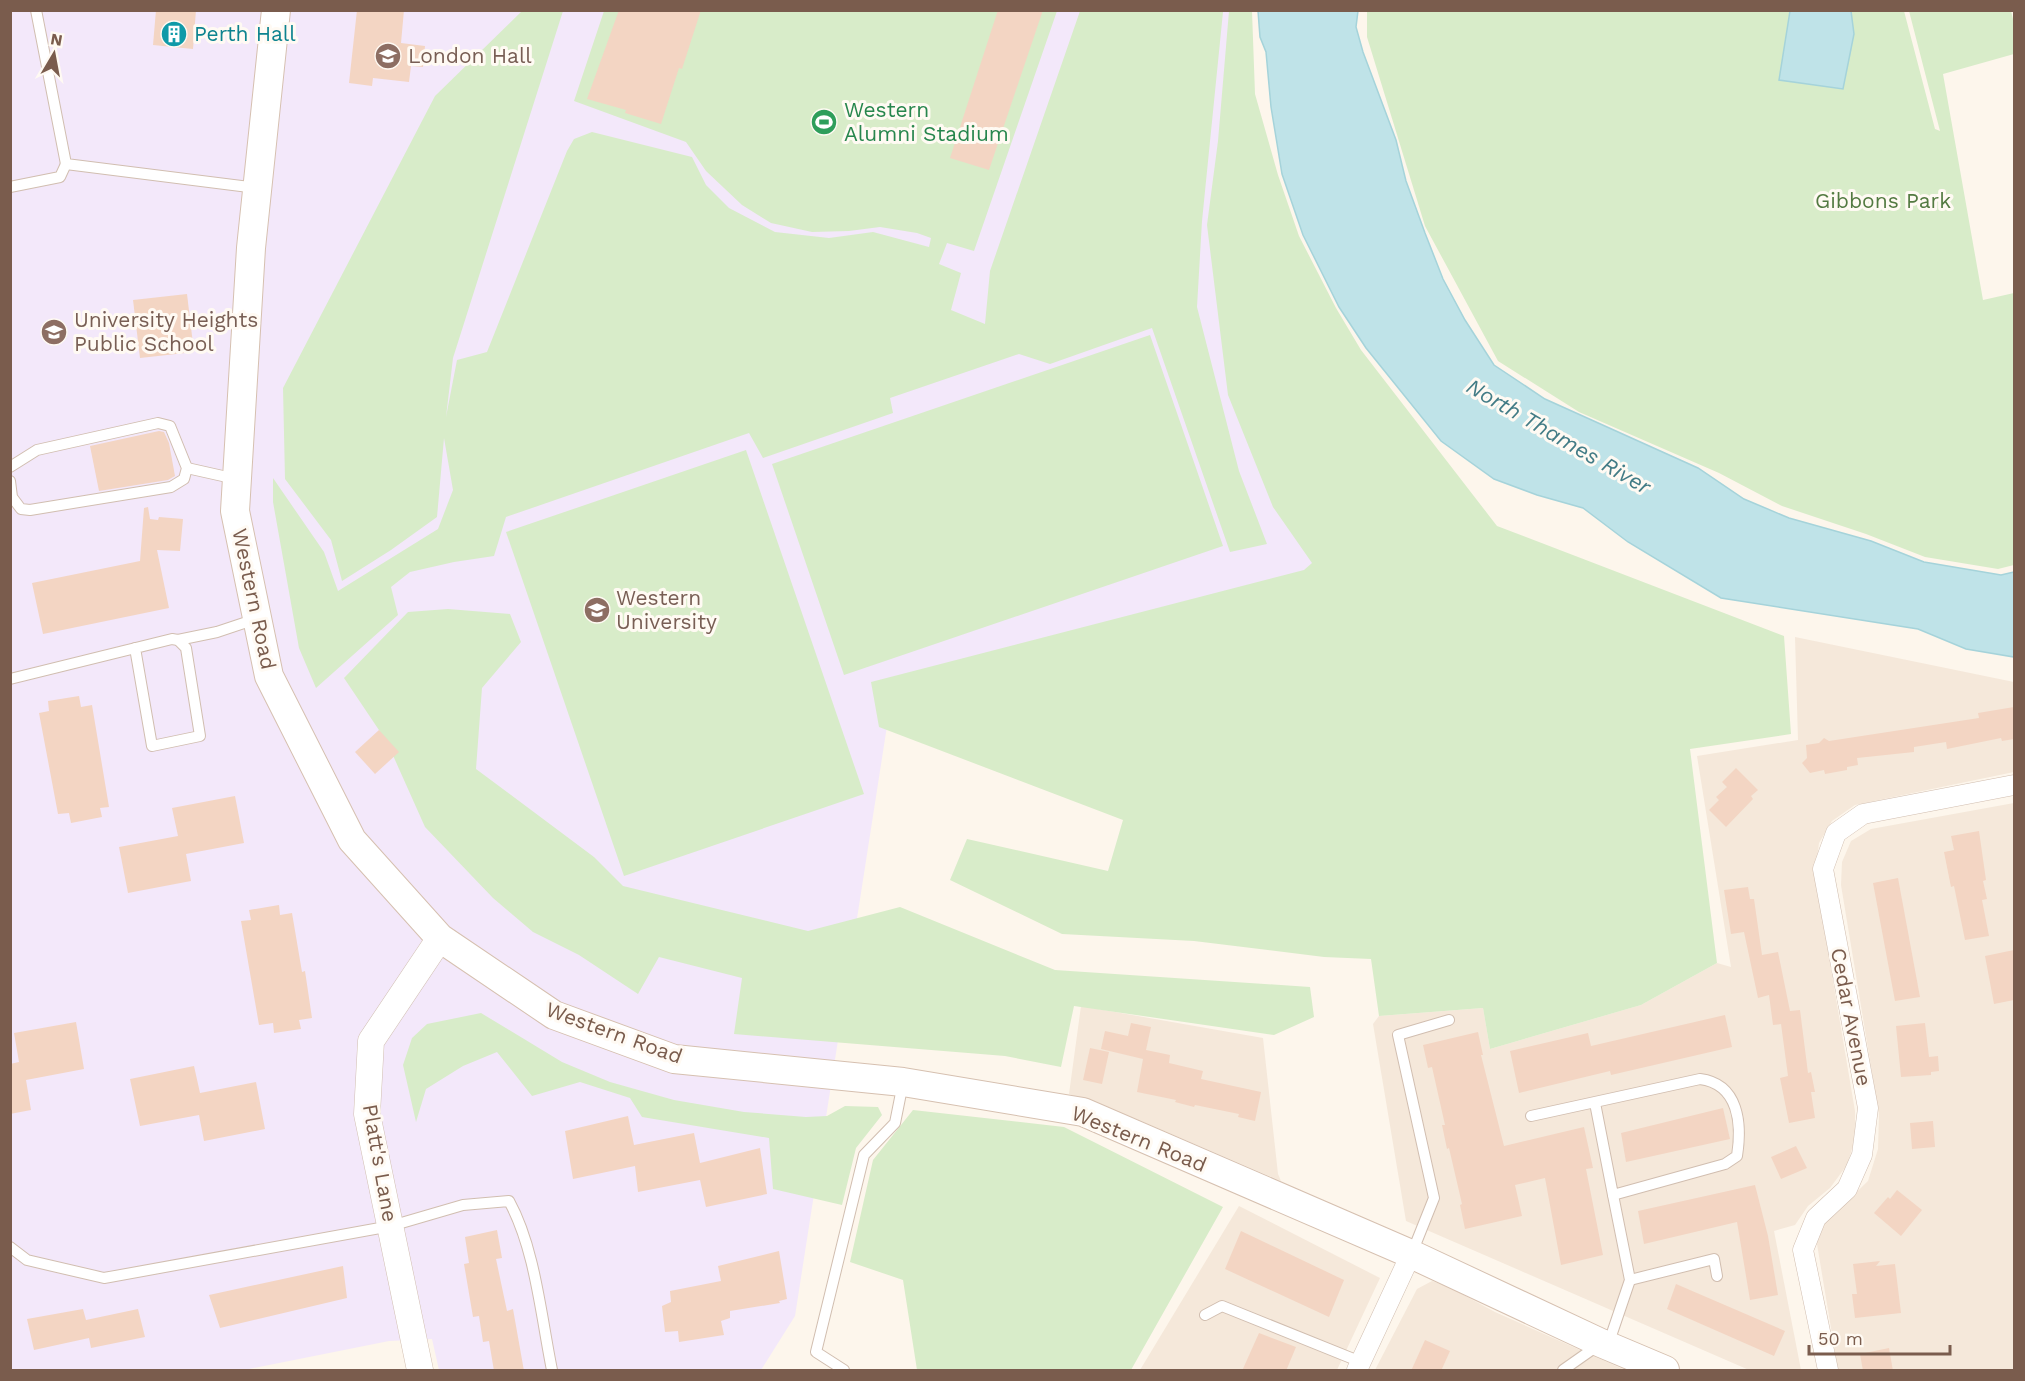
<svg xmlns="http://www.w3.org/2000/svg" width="2025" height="1381" font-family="'Work Sans',sans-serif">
<rect width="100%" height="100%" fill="#fdf6ec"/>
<g fill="#f5e8da">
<polygon points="1795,637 2014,682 2014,772 1855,805 1832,821 1819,843 1815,874 1855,1111 1855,1139 1847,1165 1830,1188 1808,1206 1795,1225 1774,1231 1801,1370 1749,1370 1406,1221 1373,1024 1379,1016 1483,1008 1490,1049 1641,1005 1717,963 1731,967 1697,756 1798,740"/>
<polygon points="2014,803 2014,1370 1838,1370 1816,1238 1826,1222 1868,1181 1878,1149 1879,1115 1841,885 1842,862 1851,841 1871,829"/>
<polygon points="1081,1006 1263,1038 1278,1174 1281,1181 1141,1121 1069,1094"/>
<polygon points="1239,1206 1380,1278 1337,1370 1140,1370"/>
<polygon points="1432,1281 1449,1287 1495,1312 1625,1370 1375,1370 1417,1289"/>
</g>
<polygon fill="#f3e8fa" points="10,11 1236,11 1237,48 1314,295 1473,526 892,694 795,1316 761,1370 439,1370 432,1339 389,1341 244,1370 11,1370"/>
<g fill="#d8ecc9">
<polygon points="1220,10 1223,12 1202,221 1197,307 1239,471 1267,544 1230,552 1152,328 1050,364 1019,354 890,398 893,413 763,458 749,433 506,517 494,556 454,562 410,572 391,587 398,615 316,688 299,648 273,502 273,478 324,552 338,591 438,529 453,490 444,438 437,517 391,550 342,581 331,540 285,479 283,388 435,96 522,11 563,11 453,358 446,417 457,360 487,352 567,151 574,139 592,132 692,157 706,185 729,208 775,232 829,238 873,232 929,247 931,238 917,233 880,227 849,231 812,232 771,223 742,205 706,171 686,142 574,101 604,11 1057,11 974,251 947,243 939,264 961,273 951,310 985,324 990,271 1080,11"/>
<polygon points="1229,11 1252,11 1255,94 1278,175 1299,236 1336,308 1361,350 1497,526 1784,636 1791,734 1690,749 1717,963 1641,1005 1490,1049 1483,1008 1379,1016 1371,959 1324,957 1194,941 1062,934 950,880 967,839 1108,871 1123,820 879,727 871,682 1304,570 1312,563 1273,507 1228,395 1207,225 1218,141"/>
<polygon points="1367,11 1904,11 1935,129 1940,131 1909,11 2011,11 2014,23 2014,54 1943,74 1983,300 2014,293 2014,565 1998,569 1925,557 1866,534 1782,506 1719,473 1579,412 1498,361 1425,226 1367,37"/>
<polygon points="1150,335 1223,546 844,675 772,464"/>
<polygon points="746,450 864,794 624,876 506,532"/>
<polygon points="448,609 510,614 521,642 482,688 476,769 594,857 623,886 808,931 900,907 1055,970 1310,987 1314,1017 1274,1035 1074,1006 1061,1067 1005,1056 734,1034 742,978 659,957 638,994 579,955 533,932 493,898 425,827 387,742 344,678 408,612"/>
<polygon points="481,1013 562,1062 610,1082 674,1100 744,1112 806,1117 827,1116 845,1106 878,1107 882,1115 856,1148 842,1205 773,1189 769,1138 642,1117 630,1098 580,1082 532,1096 497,1052 463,1066 426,1089 416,1122 403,1065 412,1038 427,1024"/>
<polygon points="913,1110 1064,1127 1223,1207 1131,1370 917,1370 903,1280 850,1262 873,1160"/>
</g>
<g fill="#bfe3e8" stroke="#a5d3da" stroke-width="1.5">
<polygon points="1258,11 1358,11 1356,27 1363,52 1396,140 1406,181 1425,233 1443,279 1465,320 1494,365 1545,399 1698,468 1744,499 1789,518 1871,541 1924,562 2001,575 2014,572 2014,657 1966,649 1918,629 1721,598 1628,542 1583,508 1537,495 1494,479 1441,441 1366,348 1339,307 1303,235 1282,174 1271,107 1266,52 1260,37"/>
<polygon points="1790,11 1851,11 1854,34 1843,89 1779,80"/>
</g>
<g fill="#f3d5c3">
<polygon points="156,10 196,10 193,49 153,45"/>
<polygon points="357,10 404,10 401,43 425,46 423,67 411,66 409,82 373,78 372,86 349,83"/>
<polygon points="619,10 701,10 682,69 679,68 661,124 625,113 626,110 587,99"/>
<polygon points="998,10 1043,10 989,170 950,158"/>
<polygon points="187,294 194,352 140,358 133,300"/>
<polygon points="159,431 164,432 169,443 175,476 168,480 99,491 90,446"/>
<polygon points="148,507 150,519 158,520 159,517 183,519 180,551 157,550 169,608 43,634 32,583 140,561 144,508"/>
<polygon points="79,696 81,707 92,705 109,807 100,808 102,817 71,823 69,813 58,814 39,713 49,711 48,701"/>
<polygon points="2014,707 2014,739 2002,741 2001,738 1947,749 1946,742 1914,747 1914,752 1857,758 1858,765 1847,767 1847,770 1825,774 1824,770 1810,773 1802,763 1807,758 1806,745 1819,743 1824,738 1829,741 1979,718 1978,713"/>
<polygon points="379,730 399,752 375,774 355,752"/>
<polygon points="1736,768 1758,790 1751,796 1753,799 1726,827 1709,810 1719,800 1716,797 1727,787 1722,782"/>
<polygon points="235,796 244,843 186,854 191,881 128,893 119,847 178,836 172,808"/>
<polygon points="1979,831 1986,880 1983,881 1987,899 1982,900 1989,936 1965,940 1954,886 1951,887 1944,852 1954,850 1951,836"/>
<polygon points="1898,878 1920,997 1895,1001 1873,883"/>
<polygon points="1748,887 1750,899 1754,899 1762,955 1778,952 1790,1011 1800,1010 1808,1073 1811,1072 1815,1092 1811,1092 1815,1118 1789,1123 1780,1078 1788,1076 1781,1024 1773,1025 1769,995 1758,998 1744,932 1731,934 1724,890"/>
<polygon points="279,905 280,915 292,913 302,972 305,971 312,1018 299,1020 301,1029 274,1033 273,1023 259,1025 241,921 251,920 249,910"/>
<polygon points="2014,950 2014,1000 1994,1004 1985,956"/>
<polygon points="1725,1015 1732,1047 1611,1075 1610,1071 1519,1093 1510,1051 1588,1033 1591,1046"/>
<polygon points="76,1022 84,1069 26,1080 31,1110 10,1114 10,1064 19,1062 14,1033"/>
<polygon points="1131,1023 1151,1027 1146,1050 1170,1055 1169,1063 1203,1071 1201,1079 1261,1092 1255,1121 1238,1117 1239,1114 1195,1105 1194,1107 1175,1102 1176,1100 1137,1092 1143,1059 1101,1049 1105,1031 1128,1036"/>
<polygon points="1925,1023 1929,1057 1938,1056 1939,1071 1931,1072 1931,1075 1901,1077 1896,1026"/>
<polygon points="1478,1032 1483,1055 1481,1055 1504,1146 1584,1127 1593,1168 1586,1169 1603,1255 1561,1265 1545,1178 1515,1185 1522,1216 1465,1229 1460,1205 1462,1204 1449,1148 1447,1149 1442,1125 1445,1125 1432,1067 1428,1068 1423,1045"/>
<polygon points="1090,1048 1109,1052 1102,1084 1083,1080"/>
<polygon points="194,1066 200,1093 256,1082 265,1129 204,1141 199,1115 140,1126 130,1079"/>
<polygon points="1723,1108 1730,1139 1626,1162 1621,1133"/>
<polygon points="628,1116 634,1145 694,1133 700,1163 760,1148 767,1194 706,1207 700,1180 638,1192 635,1166 573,1179 565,1131"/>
<polygon points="1933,1121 1935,1147 1912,1149 1910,1123"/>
<polygon points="1796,1146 1807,1168 1781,1179 1771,1157"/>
<polygon points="1755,1185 1768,1236 1778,1295 1750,1300 1737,1222 1644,1244 1638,1211"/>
<polygon points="1897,1190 1922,1210 1901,1236 1874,1213 1888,1197 1890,1199"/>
<polygon points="497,1230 502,1258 496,1259 507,1311 513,1309 524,1371 494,1371 489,1341 483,1342 479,1316 473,1317 464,1264 469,1263 465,1237"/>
<polygon points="1241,1231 1344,1280 1329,1317 1225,1269"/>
<polygon points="779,1251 787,1299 779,1301 780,1303 730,1311 730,1318 721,1321 724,1335 679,1342 678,1331 665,1332 662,1306 671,1302 670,1291 721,1281 718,1266"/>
<polygon points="1880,1261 1876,1266 1895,1264 1901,1313 1855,1318 1852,1294 1857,1294 1853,1264"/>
<polygon points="343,1266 347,1298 220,1328 209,1295"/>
<polygon points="1676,1284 1785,1331 1774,1356 1667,1309"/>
<polygon points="83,1309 86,1320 138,1309 145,1337 91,1348 89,1338 34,1350 27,1319"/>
<polygon points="1259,1333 1296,1347 1286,1371 1242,1371"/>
<polygon points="1425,1340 1450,1351 1441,1371 1411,1371"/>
<polygon points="1889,1348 1893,1371 1863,1371 1860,1354"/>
</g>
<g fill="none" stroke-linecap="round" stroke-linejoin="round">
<defs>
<g id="service">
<polyline points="36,10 66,164 257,188"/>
<polyline points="10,187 60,177 66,164"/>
<polyline points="10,467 37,450 158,423 170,426 187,468 184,479 171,487 30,510 21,509 12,497 10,481"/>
<polyline points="187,468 236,479"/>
<polyline points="178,640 217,632 256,619"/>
<polyline points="10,679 172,639 178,640 186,648 200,736 152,746 135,648"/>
<path d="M1531,1116l169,-37c39,5 42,45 37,77l-12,8 -112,31 -18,-92"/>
<path d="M10,1247l17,13 77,18 287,-52 72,-21 46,-4c26,47 32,115 43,169"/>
<polyline points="1412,1253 1434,1198 1398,1035 1449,1020"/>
<polyline points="1630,1280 1714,1259 1717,1276"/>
<polyline points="1205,1315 1222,1306 1361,1362"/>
<polyline points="1608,1345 1630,1280 1613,1195"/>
<polyline points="844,1370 816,1352 864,1155 895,1123 903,1083"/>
<polyline points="1563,1370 1600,1344"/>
</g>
<g id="minor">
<polyline points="1357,1370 1411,1254"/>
<polyline points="1828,1370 1803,1250 1816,1218 1847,1189 1862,1155 1868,1108 1823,869 1836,833 1863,814 2014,785"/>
</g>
<polyline id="tertiary" points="420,1370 367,1114 371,1041 440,938"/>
<polyline id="secondary" points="276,10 251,248 235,511 269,676 352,840 440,938 554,1015 674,1059 903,1082 1083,1112 1411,1254 1601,1343 1665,1370"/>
</defs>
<use href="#service" stroke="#d1beb0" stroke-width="12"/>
<use href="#minor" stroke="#d1beb0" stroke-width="21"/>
<use href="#tertiary" stroke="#d1beb0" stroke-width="27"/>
<use href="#secondary" stroke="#d6c0b0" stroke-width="30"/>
<use href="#service" stroke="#fff" stroke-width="10"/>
<use href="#minor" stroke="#fff" stroke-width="20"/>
<use href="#tertiary" stroke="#fff" stroke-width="26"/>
<use href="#secondary" stroke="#fff" stroke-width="28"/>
</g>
<defs>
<symbol id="building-disc" viewBox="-11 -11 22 22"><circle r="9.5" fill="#0f9aa8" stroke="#fffaf3"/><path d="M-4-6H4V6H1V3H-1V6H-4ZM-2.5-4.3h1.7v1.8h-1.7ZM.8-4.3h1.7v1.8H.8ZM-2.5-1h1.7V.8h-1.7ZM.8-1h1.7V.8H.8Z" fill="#fff"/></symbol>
<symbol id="university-disc" viewBox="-11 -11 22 22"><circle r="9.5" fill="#8d6e63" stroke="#fffaf3"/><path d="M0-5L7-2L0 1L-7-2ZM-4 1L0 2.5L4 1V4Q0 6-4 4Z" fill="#fff"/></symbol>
<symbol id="stadium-disc" viewBox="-11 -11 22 22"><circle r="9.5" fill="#2e9e5b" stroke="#fffaf3"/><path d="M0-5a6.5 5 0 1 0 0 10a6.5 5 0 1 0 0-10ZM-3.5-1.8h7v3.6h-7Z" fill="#fff"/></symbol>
<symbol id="school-disc" viewBox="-11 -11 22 22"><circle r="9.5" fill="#8d6e63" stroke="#fffaf3"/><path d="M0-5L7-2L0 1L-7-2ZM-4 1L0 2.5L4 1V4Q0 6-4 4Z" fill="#fff"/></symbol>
</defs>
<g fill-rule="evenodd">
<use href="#building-disc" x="159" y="19" width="30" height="30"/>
<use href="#university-disc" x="373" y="41" width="30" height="30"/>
<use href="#stadium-disc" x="809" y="107" width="30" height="30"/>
<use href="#school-disc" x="39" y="317" width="30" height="30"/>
<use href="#university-disc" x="582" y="595" width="30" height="30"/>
</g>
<g text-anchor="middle" stroke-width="6" stroke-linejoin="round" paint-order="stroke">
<g font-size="21" fill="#0d838f" stroke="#fffaf3" text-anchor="start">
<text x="194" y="41">Perth Hall</text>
</g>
<g font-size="21" fill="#785e54" stroke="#fffaf3" text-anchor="start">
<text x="408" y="63">London Hall</text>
<text x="74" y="327">University Heights<tspan x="74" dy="24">Public School</tspan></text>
<text x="616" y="605">Western<tspan x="616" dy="24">University</tspan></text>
</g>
<g font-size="21" fill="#27864d" stroke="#fffaf3" text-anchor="start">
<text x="844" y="117">Western<tspan x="844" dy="24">Alumni Stadium</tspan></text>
</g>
<g font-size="21" fill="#537a41" stroke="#fffaf3">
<text x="1883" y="208">Gibbons Park</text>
</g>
<g font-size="21" fill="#7a5c4d" stroke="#fffaf3">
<text transform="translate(254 599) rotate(78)" y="7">Western Road</text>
<text transform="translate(1851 1017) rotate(79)" y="7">Cedar Avenue</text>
<text transform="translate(614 1033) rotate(20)" y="7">Western Road</text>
<text transform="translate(1139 1139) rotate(22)" y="7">Western Road</text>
<text transform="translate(380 1163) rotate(80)" y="7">Platt's Lane</text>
</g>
<g font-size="22" font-style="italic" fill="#437c86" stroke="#fffaf3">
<text transform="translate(1559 436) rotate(30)" y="8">North Thames River</text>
</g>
</g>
<rect width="2025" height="1381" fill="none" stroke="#7a5c4d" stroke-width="24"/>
<g transform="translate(54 54) rotate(10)" stroke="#fffaf3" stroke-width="4.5" paint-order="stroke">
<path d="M0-4.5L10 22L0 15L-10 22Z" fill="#7a5c4d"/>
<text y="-9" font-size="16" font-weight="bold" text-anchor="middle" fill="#7a5c4d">N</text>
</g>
<path d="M1809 1345v9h141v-9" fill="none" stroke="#7a5c4d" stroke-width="3"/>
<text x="1818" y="1345" font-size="18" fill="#7a5c4d" stroke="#fffaf3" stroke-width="4.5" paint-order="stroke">50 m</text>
</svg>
